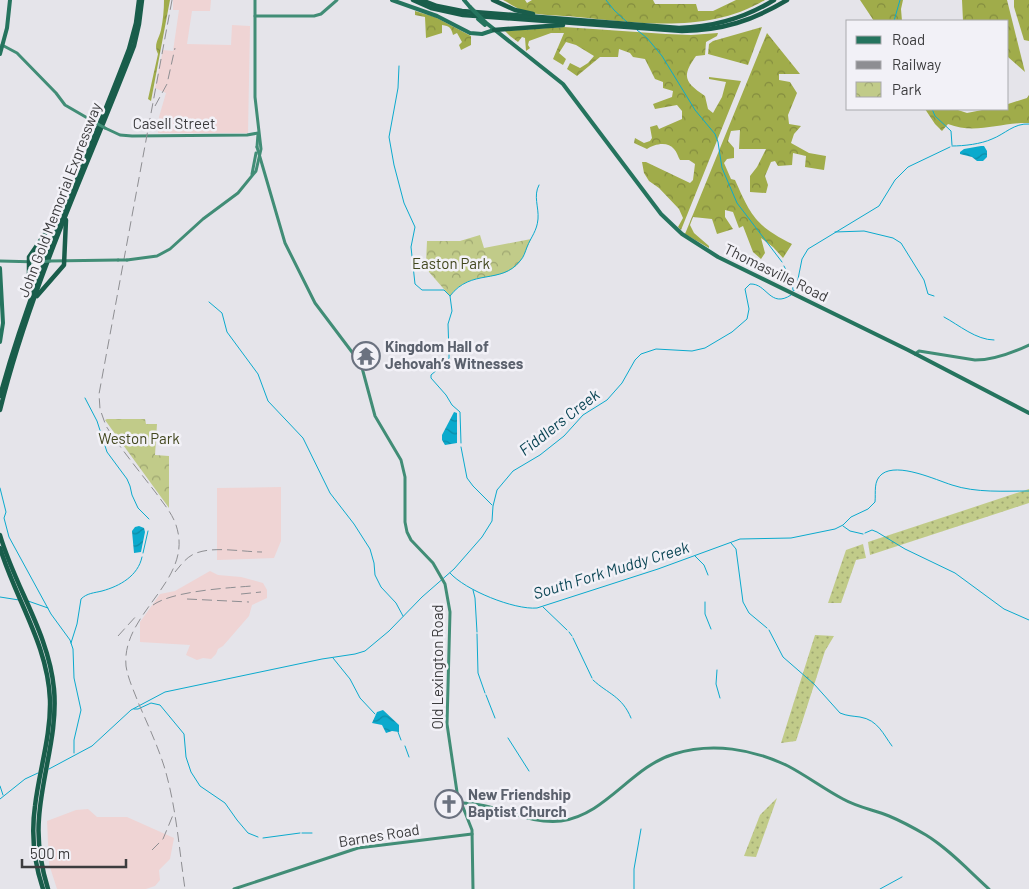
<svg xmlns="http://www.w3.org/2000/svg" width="1029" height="889" font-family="Barlow,sans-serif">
<defs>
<pattern id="grass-dots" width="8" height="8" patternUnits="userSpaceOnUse" patternTransform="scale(1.25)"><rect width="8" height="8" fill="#c1cb89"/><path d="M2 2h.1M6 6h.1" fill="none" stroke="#9ea671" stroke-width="1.8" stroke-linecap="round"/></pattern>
<pattern id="forest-crowns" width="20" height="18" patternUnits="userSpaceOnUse" patternTransform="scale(1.25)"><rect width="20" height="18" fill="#a0ac4a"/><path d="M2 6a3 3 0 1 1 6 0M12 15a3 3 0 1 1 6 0" fill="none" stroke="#848d3f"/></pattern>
<pattern id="park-crowns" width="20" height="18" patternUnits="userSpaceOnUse" patternTransform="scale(1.25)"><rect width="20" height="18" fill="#c1cb89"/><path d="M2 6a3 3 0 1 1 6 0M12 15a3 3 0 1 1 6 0" fill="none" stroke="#9ea671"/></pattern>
<pattern id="water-waves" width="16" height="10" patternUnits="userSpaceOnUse" patternTransform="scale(1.25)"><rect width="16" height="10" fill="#0baacd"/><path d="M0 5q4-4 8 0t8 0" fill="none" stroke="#0c8ca8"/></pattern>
</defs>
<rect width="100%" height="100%" fill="#e5e4ea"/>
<g fill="#efd4d4">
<polygon points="173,0 211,0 210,11 192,11 187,44 231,45 232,25 250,26 248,133 158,133 159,117 166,93 155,88 163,50 173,51 179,10 173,10"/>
<polygon points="281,487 281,541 274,558 217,560 217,488"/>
<polygon points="210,571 218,575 241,577 263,583 267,590 267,598 252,605 249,616 223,646 218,649 216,654 211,659 203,658 197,660 186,655 190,645 140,642 140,622 160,594 175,591"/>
<polygon points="88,809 97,817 127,817 174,838 170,859 159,870 160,880 155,886 146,889 57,889 49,864 47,821 76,810"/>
</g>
<g fill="url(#grass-dots)">
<polygon points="1029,489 1029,503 870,555 868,542"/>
<polygon points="863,544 866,558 856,560 841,603 828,603 846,550"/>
<polygon points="815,635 834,636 825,651 796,741 781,743"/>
<polygon points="777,798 756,857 744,856 760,815"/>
</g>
<g fill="url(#forest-crowns)">
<path d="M164,0h6l-19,101 -3,-2 10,-45c-5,-10 1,-15 3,-24 2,-10 3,-20 3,-30z"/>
<path d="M503,0h22l2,3 5,-3h121l2,4h41l2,7h15l23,-11h29c-57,34 -126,23 -188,17 -17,-2 -38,-1 -54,-6 -7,-3 -14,-8 -20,-11z"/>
<polygon points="860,0 903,0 901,9 902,21 874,21"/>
<polygon points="962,0 1007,0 1025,72 1008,57 1008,21 963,21"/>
<polygon points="1014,0 1029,0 1029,41 1024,40 1014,7"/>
<path d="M415,11l20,6 36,19v9l-10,5 -2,-5 3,-3 -5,-9 -4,2c-2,-7 -3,-9 -11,-10v8l-16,5 -1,-21 -10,-2z"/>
<path d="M564,27l102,7 25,1 27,-2 -1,3 -11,6 -1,13 -9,1c-15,21 -11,26 9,40l3,13 5,4 9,-16 4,-15 -17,-3v-2l32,4 -60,149 -3,-3 5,-9 -4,-9 -20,-21 -10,-7 -5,-8 -2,-11h4l44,21 3,-3 2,-16 -6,-4h-9c-2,-3 -3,-8 -6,-11 -6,-8 -20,-5 -27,0l-13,-6 1,-5 9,5 6,-2 2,-3 -2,-11 7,-2 2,4 23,-10v-8l-5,-6 -22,4 -2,-5 19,-7 1,-6 -10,-3v-6l-8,-3 -10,-20 -12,-2 -3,-4 -11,-4 -1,8h-18l-23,19 -10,-7 3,-6 10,5 8,-5 6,-7 -18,-11 -10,-3 -7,11 7,6 -3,6 -10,-6 11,-26h-13l-22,8 -1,4 2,3 -4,3 -1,-13 -3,-1 -4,5 -8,-6 -5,-5z"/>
<polygon points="762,27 748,65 708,54 709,44 713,41"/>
<path d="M767,33l33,41h-21v6l11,2 7,11 -9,22 1,9 12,2 -7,8 -3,9 18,10 17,3 -2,14 -19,-3 1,-11 -13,-3 -1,12 -14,1 -3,-5 -4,1 -6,14 3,9 -2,8 -16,-1v-16l7,-9 9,-18h-27l1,-19 -9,1 -3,10 6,7v10l-7,1 -3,4 7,16 4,1c16,36 21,46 57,64l-9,14 -10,-11 -12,-9 4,15 -4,6 -8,-7 -10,-26 -4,2 -6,-16 -8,-2v7l8,12 -16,5 -5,-15 -19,-2 -3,8 4,8 15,13v2l-24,-14z"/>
<path d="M1029,95v28c-29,-1 -53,12 -81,1l-6,7 -7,-7 -10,-15h30l12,4 20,-4h21v-5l19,-6z"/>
</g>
<g fill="url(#park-crowns)">
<path d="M480,235l4,13 47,-9c-5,10 -7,20 -15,27 -21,18 -46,3 -66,30l-21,-24 -3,-9 1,-22h33z"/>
<polygon points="107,419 145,419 146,424 157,424 155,455 169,456 169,508 105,420"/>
</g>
<polygon fill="#c1cb89" points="107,420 143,420 144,421 144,442 125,445"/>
<g fill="url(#water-waves)">
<polygon points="981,146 984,146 987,151 987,157 983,161 977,161 972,157 960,154 960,152 964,149"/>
<polygon points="454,412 457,413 457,443 445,445 442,440 442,435"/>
<polygon points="139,526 144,528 145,532 141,552 134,553 132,531 135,527"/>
<polygon points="383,710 399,725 399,732 392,731 386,733 382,725 372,723 377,712"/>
</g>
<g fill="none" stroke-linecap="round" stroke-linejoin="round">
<g stroke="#0baacd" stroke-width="1">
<polyline points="606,0 614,10 628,23"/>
<polyline points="894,21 900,0"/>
<polyline points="637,30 647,38 662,56 695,110 715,134 718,142 722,168 737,203 782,262"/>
<polyline points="399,66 398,88 389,137 394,165 404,203 415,227 411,247 415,284 422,290 444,290 450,296"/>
<polyline points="932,109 935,116 951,131 952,145"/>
<path d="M952,146c12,0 29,-2 40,-7 13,-5 22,-16 37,-15"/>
<polyline points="835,232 864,231 893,238 901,243 924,280 928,294 934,296"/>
<polyline points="784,266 792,282 793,290"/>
<polyline points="793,291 796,289 802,259 808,249 879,206 895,180 908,167 950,147"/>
<polyline points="209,302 222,313 227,332 258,374 268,401 303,438 330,493 354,524 370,549 374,563 375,575 381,587 396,603 403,616"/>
<path d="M944,317c15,8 32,23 50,23"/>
<polyline points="85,398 97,421 107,452 127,479 130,486 132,495 138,508 149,519"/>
<path d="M461,443l-1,-31 -8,-7 -6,-10 -15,-17v-3l7,-6 5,-1 6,-10v-5l-1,-29 4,-13 -2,-15c21,-28 51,-11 70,-35 4,-4 5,-9 7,-14 4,-10 10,-16 11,-28 1,-12 -5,-23 1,-34"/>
<polyline points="461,447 467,478 473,486 492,505"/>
<polyline points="0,488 6,512 4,518 9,537 51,614 70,640 73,649 74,678 81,710 74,740 74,753"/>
<polyline points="843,526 850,531 863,534"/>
<polyline points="865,533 872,530 877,532 905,549 955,573 1004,609 1029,620"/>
<polyline points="731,543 736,549 743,602 749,613 767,628"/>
<polyline points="143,553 148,531"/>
<polyline points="695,556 704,565 708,575"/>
<path d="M450,573c15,17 64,37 87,35l121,-39 82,-30 51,-1 44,-9 8,-4 8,-8 17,-8 7,-7c1,-10 -2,-21 7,-28 16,-12 54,6 70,11 24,8 52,6 77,6"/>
<polyline points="473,590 475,598 477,632"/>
<polyline points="0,597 19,600"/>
<polyline points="28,601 48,608"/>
<polyline points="705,602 705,614 711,629"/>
<polyline points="543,607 567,630"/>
<path d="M769,630l14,27 31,27 26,29c7,3 13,3 20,4 18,3 23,17 32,29"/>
<polyline points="569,632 572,636"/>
<polyline points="477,634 478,673 485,693"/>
<polyline points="573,638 592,678"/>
<path d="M71,643l6,-19 4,-25c6,-6 13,-6 21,-8 18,-5 36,-15 40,-34"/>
<polyline points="333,658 350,679 360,698 375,714"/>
<polyline points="717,670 716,684 720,698"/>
<path d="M593,680c15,14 29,16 38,38"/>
<polyline points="486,695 495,718"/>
<polyline points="134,709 138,709 151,703 160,705 184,734 186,757 191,772 200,786 225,803 237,820 248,833 258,837"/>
<polyline points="398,732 401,740"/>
<polyline points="508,738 529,771"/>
<polyline points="405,746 409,757"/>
<path d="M49,769l43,-23 39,-36 34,-18 157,-33 33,-5 10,-3 24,-20 33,-34 32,-28 28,-32 10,-16 1,-15 4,-16 16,-19 27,-16 24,-19 19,-21 24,-15 15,-17 13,-23 6,-6 15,-5 36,2 13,-3 27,-16 15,-13 2,-10 -4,-20 5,-5c17,-1 20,25 41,11"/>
<polyline points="0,786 3,795"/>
<polyline points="0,799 25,779 38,773"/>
<polyline points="302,833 312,833"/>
<polyline points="263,838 300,833"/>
<polyline points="634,889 634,869 641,829"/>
<polyline points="880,889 902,877"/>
</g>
<g stroke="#418d76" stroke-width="3">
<polyline points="255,16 314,16 321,14 337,0"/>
<polyline points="2,45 17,53 56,93 65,105 96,123"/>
<polyline points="105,128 120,135 132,136 247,135 258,133"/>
<polyline points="257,147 285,243 315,303 361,364 375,416 401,460 405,477 405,522 407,532 411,540 433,563 445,584 450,612 447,724 457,792 472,830 473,889"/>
<polyline points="257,147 258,134"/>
<polyline points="252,174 256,153"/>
<polyline points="127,260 157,256 170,249 203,219 238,193 256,171 261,149 255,97 255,0"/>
<polyline points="0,261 39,262"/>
<polyline points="50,261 118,260"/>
<path d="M915,354l4,-3 56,9c19,0 37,-7 54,-15"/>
<path d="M461,803c34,-1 65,22 100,18 45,-6 70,-54 113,-67 38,-12 79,-5 114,12 19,10 36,23 55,33 14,8 31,11 46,17 12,5 25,12 37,19 23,14 43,36 63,54"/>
<polyline points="234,889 358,848 472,834"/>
</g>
<g stroke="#25745e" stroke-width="4">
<polyline points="392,0 437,16 470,33 482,34 494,30"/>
<polyline points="464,0 470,7"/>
<polyline points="478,19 485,25"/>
<polyline points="485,22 563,84 661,214 682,234 718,257 908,350 1029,413"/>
<polyline points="0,54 7,28 10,0"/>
<polyline points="0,268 3,323 0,342"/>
</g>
<g stroke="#195d4b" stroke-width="4.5">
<path d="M413,0l18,8 32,7 219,16c41,-1 70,-10 105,-31"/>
<path d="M421,0l16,6 25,5 217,17c34,-1 66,-10 95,-28"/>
<polyline points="493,0 515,10 533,14"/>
<polyline points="494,30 563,25"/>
<polyline points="29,296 29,257 62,209"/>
<polyline points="37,296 64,265 66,220"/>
<path d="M0,396c33,-120 85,-231 129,-347l7,-26 3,-23"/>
<path d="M0,410c31,-126 88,-244 134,-364l5,-22 3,-24"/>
<path d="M0,535c15,52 49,99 54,154 4,44 -12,85 -15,129 -2,24 2,48 9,71"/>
<path d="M0,548c16,52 48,97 50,152 1,36 -11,71 -15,106 -4,28 -1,56 8,83"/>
</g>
<g stroke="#8e8e92" stroke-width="1" stroke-dasharray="10 5" stroke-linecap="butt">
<path d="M172,0l-73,394 1,15 6,17c15,23 33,45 50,67 7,10 16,20 20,32 19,56 -55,87 -50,141 2,13 8,25 12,36 9,21 19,42 26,64 12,39 15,82 21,123"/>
<polyline points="155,106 167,84 175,48"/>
<path d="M175,572c5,-6 10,-13 17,-17 18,-10 50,-3 70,-3"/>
<polyline points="241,594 261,592"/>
<polyline points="187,599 249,602"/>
<path d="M153,605c20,-14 73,-17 99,-19"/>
<polyline points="118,636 138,614"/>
<polyline points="152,850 163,839 173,815"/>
</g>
<g stroke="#418d76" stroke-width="3">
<polyline points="96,123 105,128"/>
<polyline points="118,260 127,260"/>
<polyline points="39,262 50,261"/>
</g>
<polyline stroke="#25745e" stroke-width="4" points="470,7 485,22"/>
</g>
<defs>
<symbol id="temple-ring" viewBox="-11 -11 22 22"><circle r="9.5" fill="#f2f1f7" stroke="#6b7280" stroke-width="1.5"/><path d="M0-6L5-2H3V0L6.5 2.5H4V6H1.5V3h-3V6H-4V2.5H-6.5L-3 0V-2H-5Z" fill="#6b7280"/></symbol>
<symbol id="church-ring" viewBox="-11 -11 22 22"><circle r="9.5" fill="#f2f1f7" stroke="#6b7280" stroke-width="1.5"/><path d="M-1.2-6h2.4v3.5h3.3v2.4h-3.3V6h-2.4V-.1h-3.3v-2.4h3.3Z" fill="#6b7280"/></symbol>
</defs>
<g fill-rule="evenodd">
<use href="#temple-ring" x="350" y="340" width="32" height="32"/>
<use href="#church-ring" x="433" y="788" width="32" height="32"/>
</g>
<g text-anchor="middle" stroke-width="5" stroke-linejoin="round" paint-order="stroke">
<g font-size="15" fill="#3c3c3e" stroke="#f2f1f7">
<text x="174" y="129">Casell Street</text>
<text transform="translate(60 200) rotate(-69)" y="5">John Gold Memorial Expressway</text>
<text transform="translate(776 273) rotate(26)" y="5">Thomasville Road</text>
<text transform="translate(438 667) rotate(-90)" y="5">Old Lexington Road</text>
<text transform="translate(379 836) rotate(-9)" y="5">Barnes Road</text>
</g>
<g font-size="15" fill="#42471e" stroke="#f2f1f7">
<text x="451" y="269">Easton Park</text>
<text x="139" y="444">Weston Park</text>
</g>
<g font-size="15" font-weight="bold" fill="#5b616d" stroke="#f2f1f7" text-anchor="start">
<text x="385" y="352">Kingdom Hall of<tspan x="385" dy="17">Jehovah’s Witnesses</tspan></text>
<text x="468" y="800">New Friendship<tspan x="468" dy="17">Baptist Church</tspan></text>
</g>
<g font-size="16" font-style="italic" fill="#0c4655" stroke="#f2f1f7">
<text transform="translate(559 422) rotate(-38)" y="6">Fiddlers Creek</text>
<text transform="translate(611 570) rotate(-17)" y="6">South Fork Muddy Creek</text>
</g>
</g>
<rect x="846" y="20" width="162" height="90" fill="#f2f1f7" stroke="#a9a9ad"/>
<rect x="856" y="36" width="25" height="8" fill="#25745e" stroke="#a9a9ad"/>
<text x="892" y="45" font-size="15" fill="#3c3c3e">Road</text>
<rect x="856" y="61" width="25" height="8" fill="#8e8e92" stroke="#a9a9ad"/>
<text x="892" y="70" font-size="15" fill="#3c3c3e">Railway</text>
<rect x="856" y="82" width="25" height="15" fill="url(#park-crowns)" stroke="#a9a9ad"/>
<text x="892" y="95" font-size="15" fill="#3c3c3e">Park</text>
<path d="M22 859v8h104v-8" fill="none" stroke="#3c3c3e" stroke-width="2.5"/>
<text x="30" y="859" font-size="15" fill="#3c3c3e" stroke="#f2f1f7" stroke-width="4" paint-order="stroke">500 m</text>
</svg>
